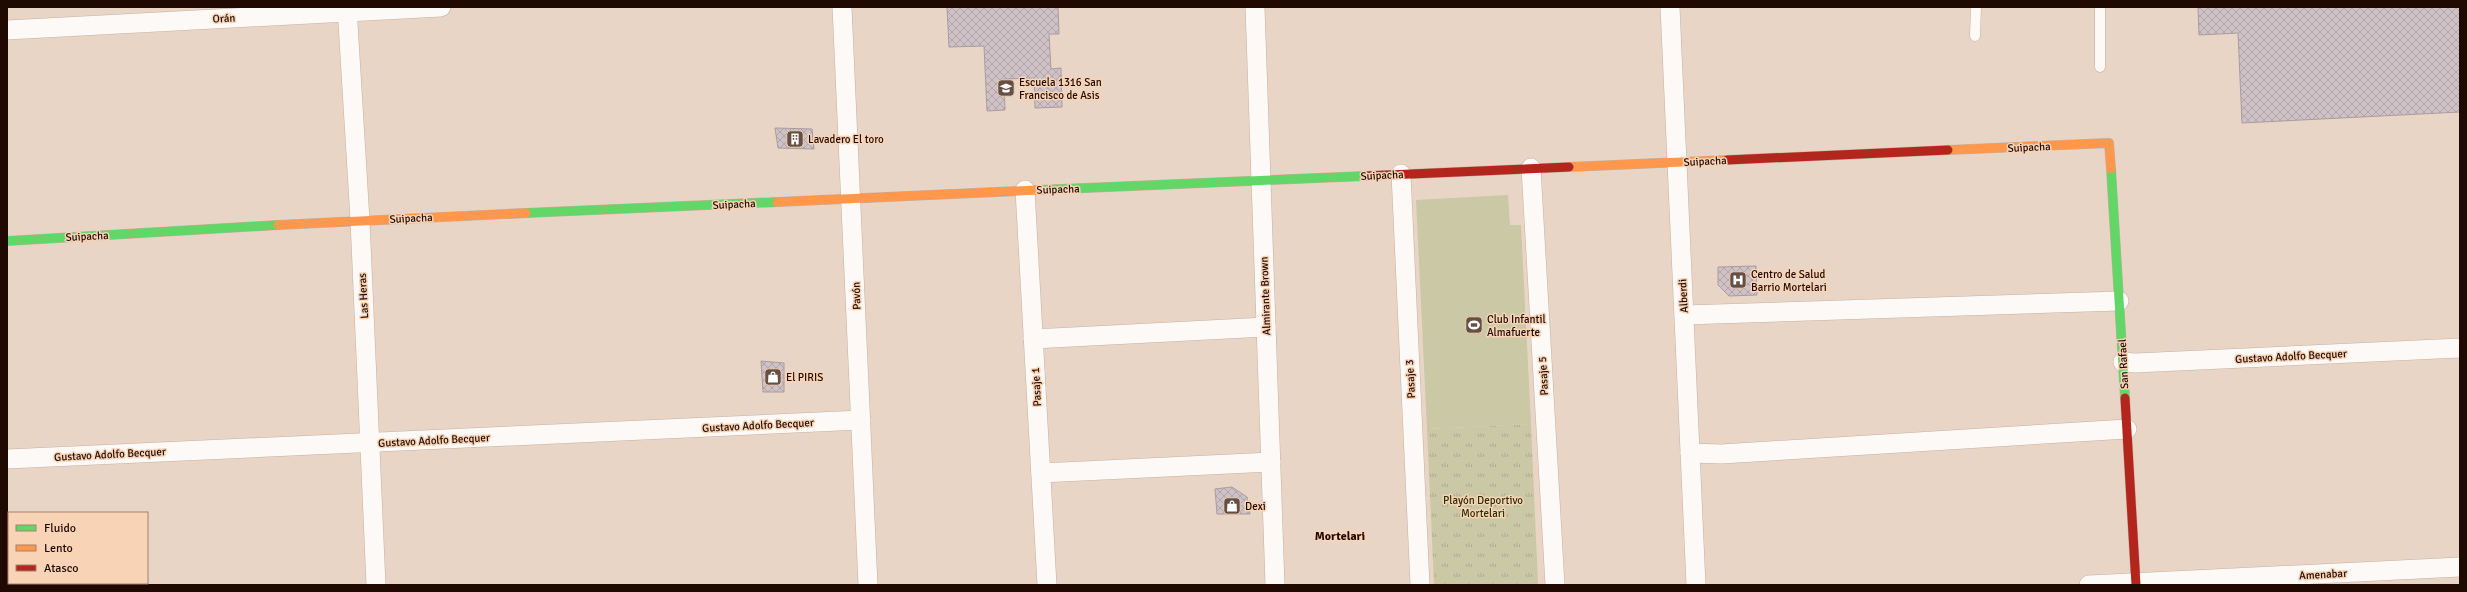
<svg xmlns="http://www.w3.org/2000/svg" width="2467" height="592" font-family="Signika,sans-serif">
<defs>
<pattern id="park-tufts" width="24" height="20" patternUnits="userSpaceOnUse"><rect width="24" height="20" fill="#cac8a5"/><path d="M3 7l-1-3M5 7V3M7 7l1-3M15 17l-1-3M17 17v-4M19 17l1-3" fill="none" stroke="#adaa8c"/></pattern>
<pattern id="building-cross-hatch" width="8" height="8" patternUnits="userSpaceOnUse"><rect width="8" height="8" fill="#cfc2c7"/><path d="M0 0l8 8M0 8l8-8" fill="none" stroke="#b1a5a9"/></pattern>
</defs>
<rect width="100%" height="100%" fill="#e9d5c5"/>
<polygon fill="url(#park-tufts)" points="1531,424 1538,584 1434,585 1427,429"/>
<polygon fill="#cac8a5" points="1508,195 1510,225 1521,225 1531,424 1427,429 1416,200"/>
<g fill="url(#building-cross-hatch)" stroke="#a99ca0">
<polygon points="947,7 1058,7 1059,34 1049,34 1051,69 1061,68 1062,107 1035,108 1034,78 1004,79 1005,110 987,111 984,46 949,47"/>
<polygon points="2198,7 2460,7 2460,112 2242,123 2238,33 2199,35"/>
<polygon points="775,128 812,129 814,149 778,148"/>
<polygon points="1756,266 1757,295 1729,296 1718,285 1718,267"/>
<polygon points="761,361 784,363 784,392 763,392"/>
<polygon points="1232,487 1247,497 1250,514 1217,514 1215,489"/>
</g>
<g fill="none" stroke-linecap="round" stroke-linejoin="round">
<defs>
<g id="lane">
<polyline points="2100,7 2100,67"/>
<polyline points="1975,36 1976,7"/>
</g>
<g id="street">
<polyline points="347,7 360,220 376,585"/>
<polyline points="842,7 868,585"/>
<polyline points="1255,7 1275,585"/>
<polyline points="1670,7 1696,585"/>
<polyline points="7,30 441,7"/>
<polyline points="1531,168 1555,585"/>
<polyline points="1401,174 1420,585"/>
<polyline points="1025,190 1047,585"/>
<polyline points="1684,315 2119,301"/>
<polyline points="1033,339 1266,327"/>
<polyline points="2123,362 2135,363 2460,348"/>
<polyline points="1690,453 1721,454 2127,429"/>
<polyline points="7,459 861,420"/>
<polyline points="1041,473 1271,462"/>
<polyline points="2089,585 2460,567"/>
</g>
<g id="fast">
<polyline points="2111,169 2125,398"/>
<polyline points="1038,190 1365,176"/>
<polyline points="526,213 777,202"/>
<polyline points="7,241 278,225"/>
</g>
<g id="slow">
<polyline points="1948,150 2109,143 2111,169"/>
<polyline points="1569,167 1727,160"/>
<polyline points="777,202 1038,190"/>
<polyline points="278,225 526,213"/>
</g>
<g id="jam">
<polyline points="1727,160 1948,150"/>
<polyline points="1365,176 1569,167"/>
<polyline points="2125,398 2136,585"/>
</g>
</defs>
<use href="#lane" stroke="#c5b0a1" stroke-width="11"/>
<use href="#street" stroke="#c5b0a1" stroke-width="20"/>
<use href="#fast" stroke="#c5b0a1" stroke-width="10"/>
<use href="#slow" stroke="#c5b0a1" stroke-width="10"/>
<use href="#jam" stroke="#c5b0a1" stroke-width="10"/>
<use href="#lane" stroke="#fcf9f6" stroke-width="10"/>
<use href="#street" stroke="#fcf9f6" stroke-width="19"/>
<use href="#fast" stroke="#63d668" stroke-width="9"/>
<use href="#slow" stroke="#ff974d" stroke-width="9"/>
<use href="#jam" stroke="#b3261e" stroke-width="9"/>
</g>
<defs>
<symbol id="school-square" viewBox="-11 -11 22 22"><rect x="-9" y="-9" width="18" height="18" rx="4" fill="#665045" stroke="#f8d3b6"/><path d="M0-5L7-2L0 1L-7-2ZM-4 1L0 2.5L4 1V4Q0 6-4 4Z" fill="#fff"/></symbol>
<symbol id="building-square" viewBox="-11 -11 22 22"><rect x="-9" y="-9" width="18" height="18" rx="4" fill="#665045" stroke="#f8d3b6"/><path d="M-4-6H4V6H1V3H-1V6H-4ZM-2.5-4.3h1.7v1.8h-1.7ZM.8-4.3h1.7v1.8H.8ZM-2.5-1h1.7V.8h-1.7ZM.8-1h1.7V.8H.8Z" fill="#fff"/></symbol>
<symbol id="hospital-square" viewBox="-11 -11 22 22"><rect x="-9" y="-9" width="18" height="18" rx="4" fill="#665045" stroke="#f8d3b6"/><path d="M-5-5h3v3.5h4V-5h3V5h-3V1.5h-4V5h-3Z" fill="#fff"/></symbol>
<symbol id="stadium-square" viewBox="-11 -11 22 22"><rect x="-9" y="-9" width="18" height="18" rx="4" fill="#665045" stroke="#f8d3b6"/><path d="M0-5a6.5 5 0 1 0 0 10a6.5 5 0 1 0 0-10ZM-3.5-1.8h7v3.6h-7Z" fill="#fff"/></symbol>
<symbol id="shop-square" viewBox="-11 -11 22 22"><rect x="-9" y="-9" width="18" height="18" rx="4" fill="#665045" stroke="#f8d3b6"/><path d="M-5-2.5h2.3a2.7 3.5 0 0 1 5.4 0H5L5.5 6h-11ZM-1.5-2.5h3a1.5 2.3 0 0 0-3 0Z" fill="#fff"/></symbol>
</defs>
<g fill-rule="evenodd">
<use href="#school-square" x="996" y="78" width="20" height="20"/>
<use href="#building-square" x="785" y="129" width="20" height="20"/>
<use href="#hospital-square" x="1728" y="270" width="20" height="20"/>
<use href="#stadium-square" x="1464" y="315" width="20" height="20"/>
<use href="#shop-square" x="763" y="367" width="20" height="20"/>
<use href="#shop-square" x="1222" y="496" width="20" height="20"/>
</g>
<g text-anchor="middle" stroke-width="3" stroke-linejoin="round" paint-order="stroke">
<g font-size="11" fill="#1f0900" stroke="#f8d3b6">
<text transform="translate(224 18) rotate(-3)" y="4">Orán</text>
<text transform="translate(2029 147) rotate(-3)" y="4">Suipacha</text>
<text transform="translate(1705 161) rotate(-3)" y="4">Suipacha</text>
<text transform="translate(1382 175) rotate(-3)" y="4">Suipacha</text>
<text transform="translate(1058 189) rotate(-2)" y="4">Suipacha</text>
<text transform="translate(734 204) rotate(-3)" y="4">Suipacha</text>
<text transform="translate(411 218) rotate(-3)" y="4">Suipacha</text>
<text transform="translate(87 236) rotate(-3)" y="4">Suipacha</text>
<text transform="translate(363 296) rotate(-93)" y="4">Las Heras</text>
<text transform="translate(856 296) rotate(-92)" y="4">Pavón</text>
<text transform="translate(1265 296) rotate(-92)" y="4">Almirante Brown</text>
<text transform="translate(1683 296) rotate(-93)" y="4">Alberdi</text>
<text transform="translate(2291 356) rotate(-3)" y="4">Gustavo Adolfo Becquer</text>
<text transform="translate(2123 364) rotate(-93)" y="4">San Rafael</text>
<text transform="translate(1543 376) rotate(-93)" y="4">Pasaje 5</text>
<text transform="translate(1410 379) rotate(-93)" y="4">Pasaje 3</text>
<text transform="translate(1036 387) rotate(-93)" y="4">Pasaje 1</text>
<text transform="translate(758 425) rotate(-3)" y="4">Gustavo Adolfo Becquer</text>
<text transform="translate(434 440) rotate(-3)" y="4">Gustavo Adolfo Becquer</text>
<text transform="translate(110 454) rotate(-3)" y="4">Gustavo Adolfo Becquer</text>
<text transform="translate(2323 574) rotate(-3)" y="4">Amenabar</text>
</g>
<g font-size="11" fill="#1f0900" stroke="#f8d3b6" text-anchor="start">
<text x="1019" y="86">Escuela 1316 San<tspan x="1019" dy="13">Francisco de Asis</tspan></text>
<text x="808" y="143">Lavadero El toro</text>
<text x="1751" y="278">Centro de Salud<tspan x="1751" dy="13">Barrio Mortelari</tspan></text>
<text x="1487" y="323">Club Infantil<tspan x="1487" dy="13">Almafuerte</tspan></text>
<text x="786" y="381">El PIRIS</text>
<text x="1245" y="510">Dexi</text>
</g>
<g font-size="11" fill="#283100" stroke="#f8d3b6">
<text x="1483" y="504">Playón Deportivo<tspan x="1483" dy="13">Mortelari</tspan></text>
</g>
<g font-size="12" font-weight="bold" fill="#1f0900" stroke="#f8d3b6">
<text x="1340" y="540">Mortelari</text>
</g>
</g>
<rect width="2467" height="592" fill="none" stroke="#1f0900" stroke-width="16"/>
<rect x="8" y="512" width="140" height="72" fill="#f8d3b6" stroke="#a1826d"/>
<rect x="16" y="525" width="20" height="6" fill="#63d668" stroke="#a1826d"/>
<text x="44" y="532" font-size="12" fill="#1f0900">Fluido</text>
<rect x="16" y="545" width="20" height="6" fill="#ff974d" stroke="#a1826d"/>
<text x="44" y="552" font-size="12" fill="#1f0900">Lento</text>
<rect x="16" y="565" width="20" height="6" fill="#b3261e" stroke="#a1826d"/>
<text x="44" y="572" font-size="12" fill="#1f0900">Atasco</text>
</svg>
